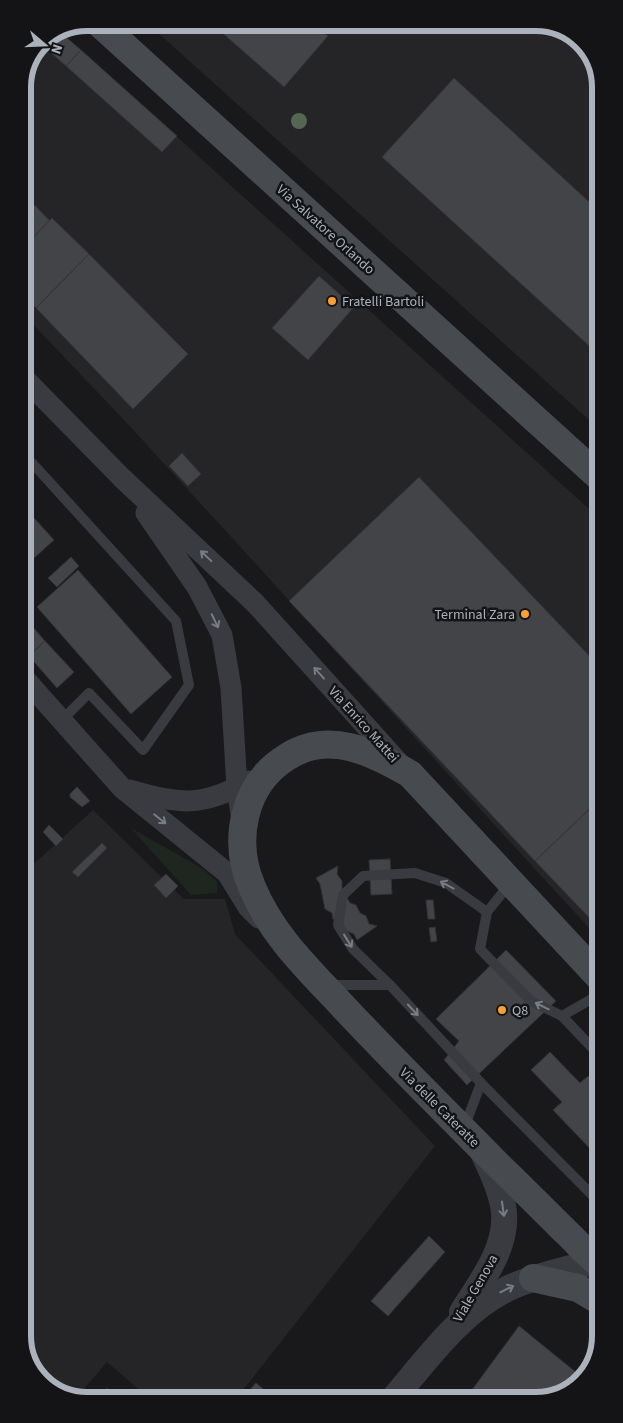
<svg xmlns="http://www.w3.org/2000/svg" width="623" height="1423" font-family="'Source Sans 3',sans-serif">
<rect width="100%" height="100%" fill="#19191b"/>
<g fill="#252528">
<polygon points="147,23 540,23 575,36 597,66 598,428"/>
<polygon points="62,33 598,517 599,939 126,422 23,314 23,83 42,41"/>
<polygon points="93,810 184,899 225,899 235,934 435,1146 236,1399 151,1400 107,1362 76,1398 48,1387 26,1357 25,872"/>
</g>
<polygon fill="#1e271f" points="131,828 203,869 217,882 217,893 191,895"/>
<g fill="#434448" stroke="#333337">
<polygon points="211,23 313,23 328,36 284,87"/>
<polygon points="61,33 81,50 66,66 41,44"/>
<polygon points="81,50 177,136 162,152 66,66"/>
<polygon points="454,78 597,209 598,354 382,157"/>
<polygon points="23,193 50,221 23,248"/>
<polygon points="52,218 89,254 36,308 23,295 23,248"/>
<polygon points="89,254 188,354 133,409 36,308"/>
<polygon points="319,276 354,307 308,360 272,328"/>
<polygon points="182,453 201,474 188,486 169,466"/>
<polygon points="419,477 599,666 599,800 535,861 289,601"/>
<polygon points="25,508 54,540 24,567 24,509"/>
<polygon points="71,557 79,566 57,587 48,578"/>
<polygon points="78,570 172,677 131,714 37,607"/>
<polygon points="24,619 32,628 24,636"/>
<polygon points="33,627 45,641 29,656 24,651 24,636"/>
<polygon points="45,641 74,672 57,688 29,656"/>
<polygon points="24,705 31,719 24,737"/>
<polygon points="77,787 90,801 82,807 70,797 70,794"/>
<polygon points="599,800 599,928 535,861"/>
<polygon points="49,825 63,839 56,846 43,832"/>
<polygon points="102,843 107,848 78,877 72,872"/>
<polygon points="390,859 392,894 371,895 369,860"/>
<polygon points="338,866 337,874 342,881 342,890 350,903 356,905 360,913 366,916 369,924 377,926 357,940 354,934 345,930 343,923 333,919 332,913 325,909 320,884 316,878"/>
<polygon points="166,874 178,886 166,898 154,885"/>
<polygon points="426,900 433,900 435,919 428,919"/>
<polygon points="435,927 437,941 431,942 429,928"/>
<polygon points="506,950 556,1001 467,1085 444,1060 459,1041 436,1019"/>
<polygon points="550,1052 580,1083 588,1076 600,1088 600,1159 553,1110 562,1102 531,1070"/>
<polygon points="429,1236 445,1252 388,1316 371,1301"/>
<polygon points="519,1326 583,1378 557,1397 466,1398"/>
<polygon points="256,1383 275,1399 242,1399"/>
<polygon points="107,1388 122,1400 97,1400"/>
</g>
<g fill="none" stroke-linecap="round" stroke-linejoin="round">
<g stroke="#3a3b40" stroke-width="10">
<polyline points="24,454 176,621 189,685 143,750 89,693 61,721"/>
<polyline points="511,882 487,912 480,949 531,1001 562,1016 600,994"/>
<polyline points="329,985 390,985 481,1083 464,1128"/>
<polyline points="390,985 353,949 338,925 343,895 363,876 415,873 446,883 487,912"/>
<polyline points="562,1016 600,1056"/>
<polyline points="481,1083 600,1203"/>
</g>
<g stroke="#3a3b40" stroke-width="21">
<polyline points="23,377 122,478 255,603 401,765"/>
<polyline points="146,513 197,587 222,635 231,688 237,787 242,821"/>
<polyline points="24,678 122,788 227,873 248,907 259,918"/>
<path d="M130,790c49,14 72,18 118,-9"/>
</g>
<g stroke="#3a3b40" stroke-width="26">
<path d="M462,1312c18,-29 45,-63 42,-99 -2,-22 -14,-45 -23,-65"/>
<path d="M394,1398c33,-39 67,-87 115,-110 27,-13 58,-18 87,-27"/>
</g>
<g stroke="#474b50" stroke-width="28">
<polyline points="99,23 598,476"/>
<path d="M599,977l-189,-203c-38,-22 -81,-44 -123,-17 -44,27 -55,84 -35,130 19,46 53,79 86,114 52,56 106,109 159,163 23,22 46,45 68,67 12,11 22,24 35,33"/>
<polyline points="533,1278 578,1288 600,1301"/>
</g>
</g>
<circle fill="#536753" cx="299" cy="121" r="8"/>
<defs><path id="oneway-shaft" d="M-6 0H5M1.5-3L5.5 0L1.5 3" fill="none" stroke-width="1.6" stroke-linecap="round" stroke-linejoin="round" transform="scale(1.25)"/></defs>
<g stroke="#787c84">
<use href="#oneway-shaft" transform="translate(206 556) rotate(-137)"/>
<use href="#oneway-shaft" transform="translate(215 621) rotate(64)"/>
<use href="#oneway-shaft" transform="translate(319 673) rotate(-132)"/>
<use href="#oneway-shaft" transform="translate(160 819) rotate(39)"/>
<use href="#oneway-shaft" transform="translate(447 885) rotate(-152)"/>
<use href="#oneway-shaft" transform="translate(348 941) rotate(58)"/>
<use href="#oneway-shaft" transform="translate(542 1006) rotate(-154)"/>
<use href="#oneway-shaft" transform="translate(413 1010) rotate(47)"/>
<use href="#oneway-shaft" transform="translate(503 1209) rotate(82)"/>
<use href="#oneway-shaft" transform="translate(507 1289) rotate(-27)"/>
</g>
<g fill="#f9a133" stroke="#141416" stroke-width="2">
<circle cx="332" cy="301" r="5"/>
<circle cx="525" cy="614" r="5"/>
<circle cx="502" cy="1010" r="5"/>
</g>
<g text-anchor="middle" stroke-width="5" stroke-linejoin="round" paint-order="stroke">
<g font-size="14" fill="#abb2bb" stroke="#141416">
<text transform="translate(326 229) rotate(42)" y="5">Via Salvatore Orlando</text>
<text transform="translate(364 724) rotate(48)" y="5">Via Enrico Mattei</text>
<text transform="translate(440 1107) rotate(45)" y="5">Via delle Cateratte</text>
<text transform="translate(475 1288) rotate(-60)" y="5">Viale Genova</text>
</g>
<g font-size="14" fill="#abb2bb" stroke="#141416" text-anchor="start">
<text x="342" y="306">Fratelli Bartoli</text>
<text x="515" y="619" text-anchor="end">Terminal Zara</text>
<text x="512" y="1015">Q8</text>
</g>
</g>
<path d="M0 0H623V1423H0ZM87 31H536A56 56 0 0 1 592 87V1336A56 56 0 0 1 536 1392H87A56 56 0 0 1 31 1336V87A56 56 0 0 1 87 31Z" fill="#141416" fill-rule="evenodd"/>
<path fill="none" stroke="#abb2bb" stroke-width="6" d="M87 31H536A56 56 0 0 1 592 87V1336A56 56 0 0 1 536 1392H87A56 56 0 0 1 31 1336V87A56 56 0 0 1 87 31Z"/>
<g transform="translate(45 45) rotate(109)" stroke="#141416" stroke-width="4" paint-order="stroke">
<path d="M0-4L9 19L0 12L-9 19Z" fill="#abb2bb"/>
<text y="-8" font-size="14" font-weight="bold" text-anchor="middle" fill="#abb2bb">N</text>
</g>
</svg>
